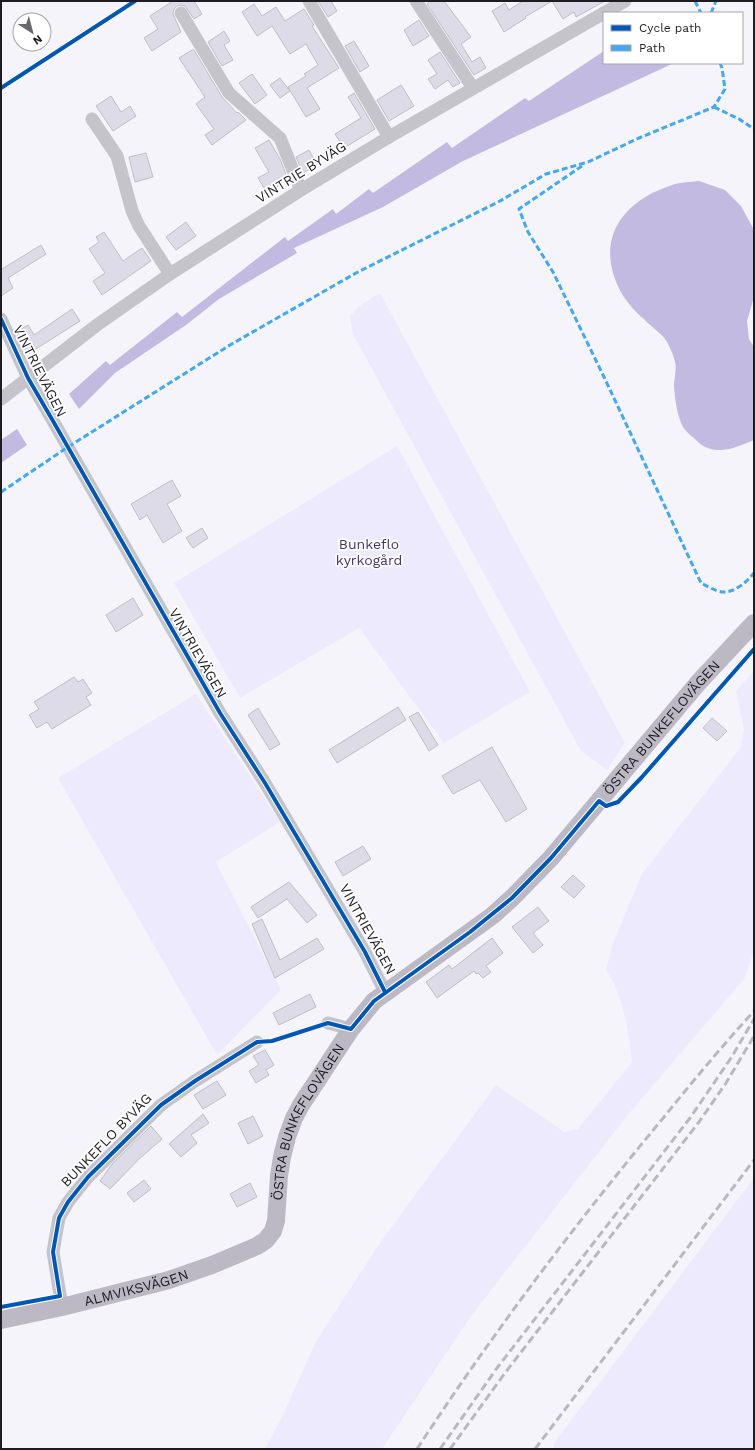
<svg xmlns="http://www.w3.org/2000/svg" width="755" height="1450" font-family="'Work Sans',sans-serif">
<rect width="100%" height="100%" fill="#f5f4fa"/>
<g fill="#eeeafd">
<polygon points="380,293 625,743 607,770 581,751 353,334 350,316 362,304"/>
<polygon points="397,446 530,692 444,743 359,628 240,698 174,583"/>
<path d="M754,671v280l-10,28 -117,137 -156,200 -89,133h-117l19,-36 32,-72 66,-101 114,-155 68,47 14,-3 54,-67c-4,-32 -8,-66 -26,-92l7,-27 29,-69 99,-127 3,-18 -8,-38z"/>
<polygon points="196,694 280,822 216,862 281,990 217,1055 58,778"/>
<polygon points="754,1178 754,1449 554,1449 554,1443"/>
</g>
<g fill="#c3bae1">
<polygon points="604,51 604,63 674,63 463,161 383,207 294,248 297,253 219,299 186,325 115,373 79,409 69,394 106,361 110,365 177,312 182,317 285,237 288,241 333,209 336,214 369,189 373,193 447,142 452,148 525,98 529,101"/>
<path d="M699,181l26,9 16,16 13,24v67l-7,24 2,18 5,8v93c-19,8 -41,18 -58,0 -4,-4 -10,-8 -13,-13 -6,-11 -8,-28 -9,-41 0,-8 3,-17 1,-24 -1,-6 -5,-14 -8,-20 -5,-9 -16,-15 -23,-23 -8,-6 -17,-17 -22,-25 -29,-52 -2,-92 50,-109 9,-3 19,-3 27,-4z"/>
<polygon points="17,429 27,445 1,463 1,440"/>
</g>
<g fill="#dedbe8" stroke="#bfbec3">
<polygon points="173,1 194,1 202,14 194,19 185,6 180,5 177,6 174,9 173,14 181,32 152,51 144,38 158,29 150,16"/>
<polygon points="318,1 331,1 337,11 328,17"/>
<polygon points="431,1 444,1 471,37 461,44 472,62 480,57 486,68 474,75 427,4"/>
<polygon points="523,1 552,1 525,17 526,18 504,32 492,11 505,3 509,10"/>
<polygon points="552,1 605,1 576,17 574,12 563,19"/>
<polygon points="254,4 262,16 276,7 285,21 304,9 314,25 312,26 339,68 307,88 320,109 306,117 288,87 306,76 304,74 318,65 306,44 290,54 272,26 257,36 242,12"/>
<polygon points="419,20 429,36 413,46 404,30"/>
<polygon points="224,31 230,41 224,45 233,60 222,66 208,42"/>
<polygon points="354,41 369,66 360,72 345,46"/>
<polygon points="192,50 194,50 222,97 237,113 238,112 246,120 212,145 205,135 214,129 196,104 205,97 179,58"/>
<polygon points="440,52 460,83 453,87 448,80 435,89 428,79 437,74 428,60"/>
<polygon points="252,74 267,95 255,104 239,83"/>
<polygon points="280,78 290,91 280,98 270,85"/>
<polygon points="401,85 414,106 389,121 377,100"/>
<polygon points="354,93 375,129 344,148 335,134 361,118 348,97"/>
<polygon points="111,96 121,112 130,106 136,116 113,131 96,106"/>
<polygon points="269,140 280,159 287,177 280,181 282,184 267,193 258,178 269,172 255,148"/>
<polygon points="309,150 317,165 303,173 296,157"/>
<polygon points="146,153 153,177 135,182 129,157"/>
<polygon points="186,222 196,236 176,250 166,237"/>
<polygon points="104,232 123,261 142,248 151,261 102,295 93,281 105,273 89,249 99,242 96,237"/>
<polygon points="41,245 46,254 8,278 13,288 1,296 1,268 2,269"/>
<polygon points="72,309 80,321 28,354 16,332 28,325 34,335"/>
<polygon points="172,480 181,496 167,504 182,531 163,543 147,515 140,520 131,504"/>
<polygon points="202,528 208,538 193,548 186,538"/>
<polygon points="133,598 143,615 116,632 106,615"/>
<polygon points="74,677 78,682 83,679 92,693 86,697 91,705 52,729 47,722 37,728 29,715 39,709 34,702"/>
<polygon points="398,707 406,720 337,763 329,750"/>
<polygon points="258,708 280,744 270,750 248,715"/>
<polygon points="418,712 438,745 429,751 409,717"/>
<polygon points="712,718 727,731 717,741 703,728"/>
<polygon points="492,747 527,809 506,822 480,780 453,794 442,776"/>
<polygon points="363,846 371,859 343,876 335,862"/>
<polygon points="573,875 585,886 574,898 561,887"/>
<polygon points="289,882 317,915 307,923 287,899 258,918 251,907"/>
<polygon points="538,907 549,921 533,933 543,945 533,953 512,927"/>
<polygon points="262,919 280,960 317,938 324,949 275,978 252,924"/>
<polygon points="492,938 503,953 486,966 491,972 483,978 478,973 476,974 474,971 437,998 426,982 449,965 452,969"/>
<polygon points="310,994 316,1007 279,1025 273,1013"/>
<polygon points="265,1050 274,1065 266,1070 269,1075 256,1083 249,1071 259,1065 253,1056"/>
<polygon points="217,1081 226,1095 203,1109 194,1095"/>
<polygon points="203,1114 209,1123 191,1135 197,1143 181,1157 169,1144"/>
<polygon points="253,1116 263,1136 248,1144 238,1123"/>
<polygon points="151,1126 162,1139 139,1159 110,1189 100,1181 112,1164"/>
<polygon points="144,1180 151,1189 134,1202 127,1193"/>
<polygon points="250,1183 257,1197 237,1207 230,1194"/>
</g>
<g fill="none" stroke-linecap="round" stroke-linejoin="round">
<g stroke="#c5c4cb" stroke-width="13">
<polyline points="309,1 389,137"/>
<polyline points="416,1 473,88"/>
<polyline points="181,13 229,93 280,138 301,190"/>
<polyline points="604,13 625,1"/>
<polyline points="92,119 117,156 132,211 139,226 170,274"/>
<polyline points="1,319 28,378 53,421 220,713 265,783 365,952 385,992"/>
<polyline points="1,399 97,325 170,274 301,190 389,137 604,13"/>
<polyline points="328,1023 351,1029"/>
<polyline points="62,1307 53,1252 59,1218 68,1202 88,1177 161,1105 195,1081 257,1042"/>
</g>
<path stroke="#bcb9c4" stroke-width="18" id="s1" d="M1,1320l61,-13 107,-27 43,-15 45,-19 9,-6 7,-9 3,-10 3,-45 3,-19 5,-20 7,-19 7,-13 50,-76 23,-28 118,-85 20,-18 39,-40 147,-175 56,-60"/>
<g stroke="#b9b8be" stroke-width="3" stroke-dasharray="8 4" stroke-linecap="butt">
<path d="M417,1449c75,-115 159,-226 247,-332 29,-36 59,-72 90,-106"/>
<polyline points="440,1449 497,1368 690,1118 731,1058 754,1019"/>
<polyline points="450,1449 505,1373 699,1122 726,1083 754,1036"/>
<polyline points="535,1449 754,1160"/>
</g>
<g stroke="#3fa9f5" stroke-width="3" stroke-dasharray="6 3" stroke-linecap="butt">
<polyline points="695,1 701,13"/>
<polyline points="711,13 716,1"/>
<polyline points="714,107 739,119 754,129"/>
<path d="M582,166l-63,43 9,23 25,40 51,105 97,206c6,3 14,8 21,9 12,1 25,-10 32,-19"/>
<polyline points="1,492 68,447 230,345 356,273 500,201 546,174 588,162 639,138 714,107 725,89 722,68 720,63"/>
</g>
<defs>
<g id="cycleway">
<polyline points="1,88 135,1"/>
<polyline points="1,319 28,378 53,421 220,713 265,783 365,952 385,992"/>
<polyline points="1,1307 60,1296 53,1252 59,1218 68,1202 88,1177 161,1105 195,1081 257,1042 272,1041 328,1023 351,1029 374,1001 470,932 512,898 551,858 599,801 606,806 618,802 642,777 754,649"/>
</g>
</defs>
<use href="#cycleway" stroke="#fff" stroke-width="6"/>
<use href="#cycleway" stroke="#0057b8" stroke-width="4"/>
</g>
<g text-anchor="middle" stroke-width="3.5" stroke-linejoin="round" paint-order="stroke">
<g font-size="14" fill="#1e1c22" stroke="#fff">
<text transform="translate(301 172) rotate(-32)" y="5">VINTRIE BYVÄG</text>
<text transform="translate(40 371) rotate(63)" y="5">VINTRIEVÄGEN</text>
<text transform="translate(198 653) rotate(60)" y="5">VINTRIEVÄGEN</text>
<text dy="5" stroke="none"><textPath href="#s1" startOffset="946">ÖSTRA BUNKEFLOVÄGEN</textPath></text>
<text transform="translate(368 929) rotate(61)" y="5">VINTRIEVÄGEN</text>
<text dy="5" stroke="none"><textPath href="#s1" startOffset="406">ÖSTRA BUNKEFLOVÄGEN</textPath></text>
<text transform="translate(106 1140) rotate(-46)" y="5">BUNKEFLO BYVÄG</text>
<text dy="5" stroke="none"><textPath href="#s1" startOffset="139">ALMVIKSVÄGEN</textPath></text>
</g>
<g font-size="14" fill="#473273" stroke="#fff">
<text x="369" y="549">Bunkeflo<tspan x="369" dy="16">kyrkogård</tspan></text>
</g>
</g>
<rect width="755" height="1450" fill="none" stroke="#1e1c22" stroke-width="4"/>
<rect x="603" y="12" width="140" height="52" fill="#ffffff" stroke="#a5a4a7"/>
<rect x="611" y="25" width="20" height="6" fill="#0057b8" stroke="#a5a4a7"/>
<text x="639" y="32" font-size="12" fill="#1e1c22">Cycle path</text>
<rect x="611" y="45" width="20" height="6" fill="#3fa9f5" stroke="#a5a4a7"/>
<text x="639" y="52" font-size="12" fill="#1e1c22">Path</text>
<g transform="translate(32 32) rotate(144)"><circle r="19" fill="#ffffff" stroke="#a5a4a7"/>
<path d="M0-3L7 15L0 10L-7 15Z" fill="#69686e"/>
<text y="-6" font-size="11" font-weight="bold" text-anchor="middle" fill="#1e1c22">N</text>
</g>
</svg>
